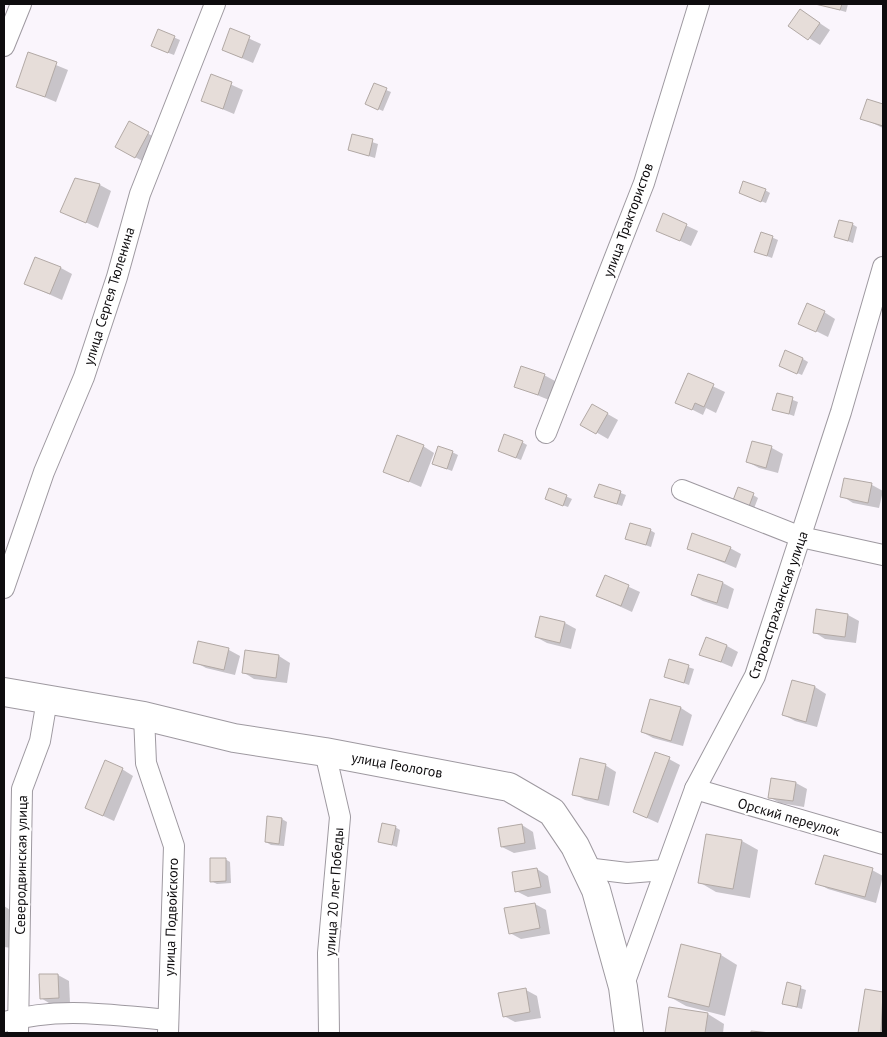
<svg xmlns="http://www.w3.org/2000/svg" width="887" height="1037" font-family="'PT Sans',sans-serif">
<rect width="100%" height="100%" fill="#faf5fc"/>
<g fill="#0003">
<polygon points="817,4 848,4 846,12"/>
<polygon points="800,10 830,30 820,45 809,38"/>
<polygon points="231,30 261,44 253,63 223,50"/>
<polygon points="159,31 180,40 174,55 158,49"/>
<polygon points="29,54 68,70 56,102 18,86"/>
<polygon points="212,76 243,90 234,114 203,101"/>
<polygon points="386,90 391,92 383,111 371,106"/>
<polygon points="867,100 883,105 883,128 862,118"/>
<polygon points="130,123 159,140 146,163 117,147"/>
<polygon points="353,136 378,144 375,158 349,150"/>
<polygon points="76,179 100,185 111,191 98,228 62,211"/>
<polygon points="765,190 770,193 766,203 740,193"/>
<polygon points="664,215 698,231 691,246 657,230"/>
<polygon points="852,224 857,227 853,243 836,237"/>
<polygon points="762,233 778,240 772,258 756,252"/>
<polygon points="61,268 72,274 62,300 26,284"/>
<polygon points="824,312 835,319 828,337 800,323"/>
<polygon points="803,359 808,362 802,375 785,368"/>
<polygon points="544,375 555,381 549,400 515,386"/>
<polygon points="689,375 725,392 716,413 706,408 703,415 677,402"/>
<polygon points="778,394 798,402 794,416 774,409"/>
<polygon points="592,405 618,420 608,439 582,424"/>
<polygon points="522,442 527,445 521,460 504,453"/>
<polygon points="753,442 772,448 783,454 778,473 759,468 748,462"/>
<polygon points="423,446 434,453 421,487 385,471"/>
<polygon points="452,452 458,455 452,471 433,464"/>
<polygon points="600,485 626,495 622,506 596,497"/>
<polygon points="872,485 883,491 879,508 853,503 842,496"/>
<polygon points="550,489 572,499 568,507 551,501"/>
<polygon points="753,495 758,498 753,511 739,505"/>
<polygon points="650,530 655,533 651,547 627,539"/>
<polygon points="688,548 730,548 741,554 736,568"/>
<polygon points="605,576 640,592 632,612 597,596"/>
<polygon points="698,576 723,583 734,589 728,609 703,601 692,595"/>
<polygon points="848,615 859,621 856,643 825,639 814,632"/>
<polygon points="565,623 576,629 571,649 547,643 536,637"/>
<polygon points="199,642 229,650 240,656 235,675 206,668 195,662"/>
<polygon points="727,646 738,652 732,667 701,654"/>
<polygon points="246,652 279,656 290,663 287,683 254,679 243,672"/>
<polygon points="670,661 694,669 689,685 665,676"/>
<polygon points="793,681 815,687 826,694 817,727 795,721 784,715"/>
<polygon points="681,708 692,715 683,746 653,738 642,732"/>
<polygon points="669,759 680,765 658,823 634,812"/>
<polygon points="605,765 616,772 609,806 585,800 574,794"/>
<polygon points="122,769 133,776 114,821 86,808"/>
<polygon points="796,783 807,789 804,807 780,803 769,797"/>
<polygon points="282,819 287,822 284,846 271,845 266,842"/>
<polygon points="522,825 533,832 536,849 514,853 502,847"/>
<polygon points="395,827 400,830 397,847 380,841"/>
<polygon points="742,841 758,850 750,898 716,892 699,882"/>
<polygon points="225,859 230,862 231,883 217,884 211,881"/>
<polygon points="537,869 548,876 551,893 528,897 516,891"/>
<polygon points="872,870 883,876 876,903 828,889 817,883"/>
<polygon points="535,904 546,910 550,934 521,939 510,933"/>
<polygon points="4,906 15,913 12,948 4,947"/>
<polygon points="721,955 737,965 725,1016 686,1006 670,997"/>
<polygon points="58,975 69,981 70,1004 52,1005 41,998"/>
<polygon points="788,984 806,990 802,1009 784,1004"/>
<polygon points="526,990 537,996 541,1018 515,1022 504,1016"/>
<polygon points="866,990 883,993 883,1033 859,1033"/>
<polygon points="670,1008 708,1014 724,1024 723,1033 666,1033"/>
</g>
<g fill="#e6ddd9" stroke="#b2a9a5">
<polygon points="815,4 842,4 840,10"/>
<polygon points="800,9 820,23 808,40 788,26"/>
<polygon points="230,28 250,36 242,58 222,50"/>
<polygon points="158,29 175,36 168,53 151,46"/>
<polygon points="28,52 57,62 45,97 16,87"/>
<polygon points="211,74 232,82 223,109 201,101"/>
<polygon points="374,83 387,88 378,110 365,104"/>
<polygon points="867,99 883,104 883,126 860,119"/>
<polygon points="129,121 149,132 135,158 115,147"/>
<polygon points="352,134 373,139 369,156 348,150"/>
<polygon points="75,178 100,184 86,223 60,212"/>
<polygon points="743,181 766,189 761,202 739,193"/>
<polygon points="663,213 687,224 680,241 656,231"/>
<polygon points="839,220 853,223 848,241 834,237"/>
<polygon points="761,232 773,236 767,256 754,252"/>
<polygon points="35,257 61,267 50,294 24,284"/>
<polygon points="807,303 825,311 816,332 798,324"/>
<polygon points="785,350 803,358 797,374 779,366"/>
<polygon points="521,366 545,374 538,395 514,387"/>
<polygon points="688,373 714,384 704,407 695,403 692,410 675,403"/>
<polygon points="777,393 793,397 789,414 772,410"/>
<polygon points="592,404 608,413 596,434 580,425"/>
<polygon points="504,434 523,441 516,458 498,451"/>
<polygon points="397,435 424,445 409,482 383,472"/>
<polygon points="752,441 772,446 766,468 746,462"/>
<polygon points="438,446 453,451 447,469 432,464"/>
<polygon points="844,478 872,483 868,503 840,497"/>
<polygon points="599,484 621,491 617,504 594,497"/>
<polygon points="738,487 754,493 748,509 732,503"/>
<polygon points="549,488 567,495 563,506 545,499"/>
<polygon points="630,523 651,529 646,545 625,539"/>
<polygon points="692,533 731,547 725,562 687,549"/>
<polygon points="698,574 723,582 717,603 691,595"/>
<polygon points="605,575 629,585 621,606 596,596"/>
<polygon points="816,609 848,614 845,637 813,633"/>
<polygon points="540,616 565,622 560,643 535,637"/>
<polygon points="706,637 727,645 721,662 699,655"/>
<polygon points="198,641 229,648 224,670 193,663"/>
<polygon points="245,650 279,655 276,678 242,673"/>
<polygon points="669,659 689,665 684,683 664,677"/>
<polygon points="792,680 815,686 806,722 782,715"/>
<polygon points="650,699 681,707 671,741 641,732"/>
<polygon points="655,752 670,757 647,818 633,812"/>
<polygon points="580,758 606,764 598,800 572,795"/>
<polygon points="105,760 123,768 103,816 85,808"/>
<polygon points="771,778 796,782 793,801 768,798"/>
<polygon points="267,816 282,818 279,844 265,842"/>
<polygon points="382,823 396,826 392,845 378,842"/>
<polygon points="522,824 525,843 501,847 498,828"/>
<polygon points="706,834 742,840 733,889 698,883"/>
<polygon points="824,855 873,868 865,897 815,884"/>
<polygon points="210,858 226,858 226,881 210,882"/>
<polygon points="537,868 541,887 515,892 512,872"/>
<polygon points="535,903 540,928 509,934 504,908"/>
<polygon points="681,944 721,954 709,1007 668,997"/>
<polygon points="39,974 58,974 59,998 40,999"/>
<polygon points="787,982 801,986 797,1007 782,1004"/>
<polygon points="526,988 530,1012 503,1017 498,993"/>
<polygon points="865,989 883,992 881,1033 858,1033"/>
<polygon points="669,1007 708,1013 705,1033 665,1033"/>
<polygon points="751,1031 771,1033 751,1033"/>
</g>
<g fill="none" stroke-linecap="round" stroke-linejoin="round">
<defs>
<g id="street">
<polyline points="4,46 21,4"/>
<polyline points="546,433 644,183 699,4"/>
<polyline points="682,490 801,537 883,555"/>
<polyline points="4,588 44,472 84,377 117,277 140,194 215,4"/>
<polyline points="144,716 146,763 174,846 168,1033"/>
<polyline points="325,752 340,817 328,953 329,1033"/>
<polyline points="695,789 883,844"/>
<polyline points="586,868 627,873 664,870"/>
<polyline points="623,987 695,789 755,676 841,412 883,267"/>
<path d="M4,1022c55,-16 107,-7 164,-2"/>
<polyline points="18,1033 22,789 40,741 47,700"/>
</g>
<polyline id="secondary" points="4,692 144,716 234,738 325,752 509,787 552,812 575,846 596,890 623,987 629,1033"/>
</defs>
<use href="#street" stroke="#9e99a0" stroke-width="22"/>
<use href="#secondary" stroke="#9e99a0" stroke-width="30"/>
<use href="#street" stroke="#fff" stroke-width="20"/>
<use href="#secondary" stroke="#fff" stroke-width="28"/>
</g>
<g text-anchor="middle" stroke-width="4.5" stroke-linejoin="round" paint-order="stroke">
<g font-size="14" fill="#0e0c0e" stroke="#fff">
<text transform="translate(628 220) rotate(-70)" y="5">улица Трактористов</text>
<text transform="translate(109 296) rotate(-73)" y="5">улица Сергея Тюленина</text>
<text transform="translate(778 605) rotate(-71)" y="5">Староастраханская улица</text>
<text transform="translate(397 765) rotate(10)" y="5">улица Геологов</text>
<text transform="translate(789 817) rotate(16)" y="5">Орский переулок</text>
<text transform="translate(21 865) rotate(-89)" y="5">Северодвинская улица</text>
<text transform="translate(334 892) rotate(-86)" y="5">улица 20 лет Победы</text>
<text transform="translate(171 917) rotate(-88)" y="5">улица Подвойского</text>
</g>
</g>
<rect width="887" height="1037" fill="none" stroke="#0e0c0e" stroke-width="10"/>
</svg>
